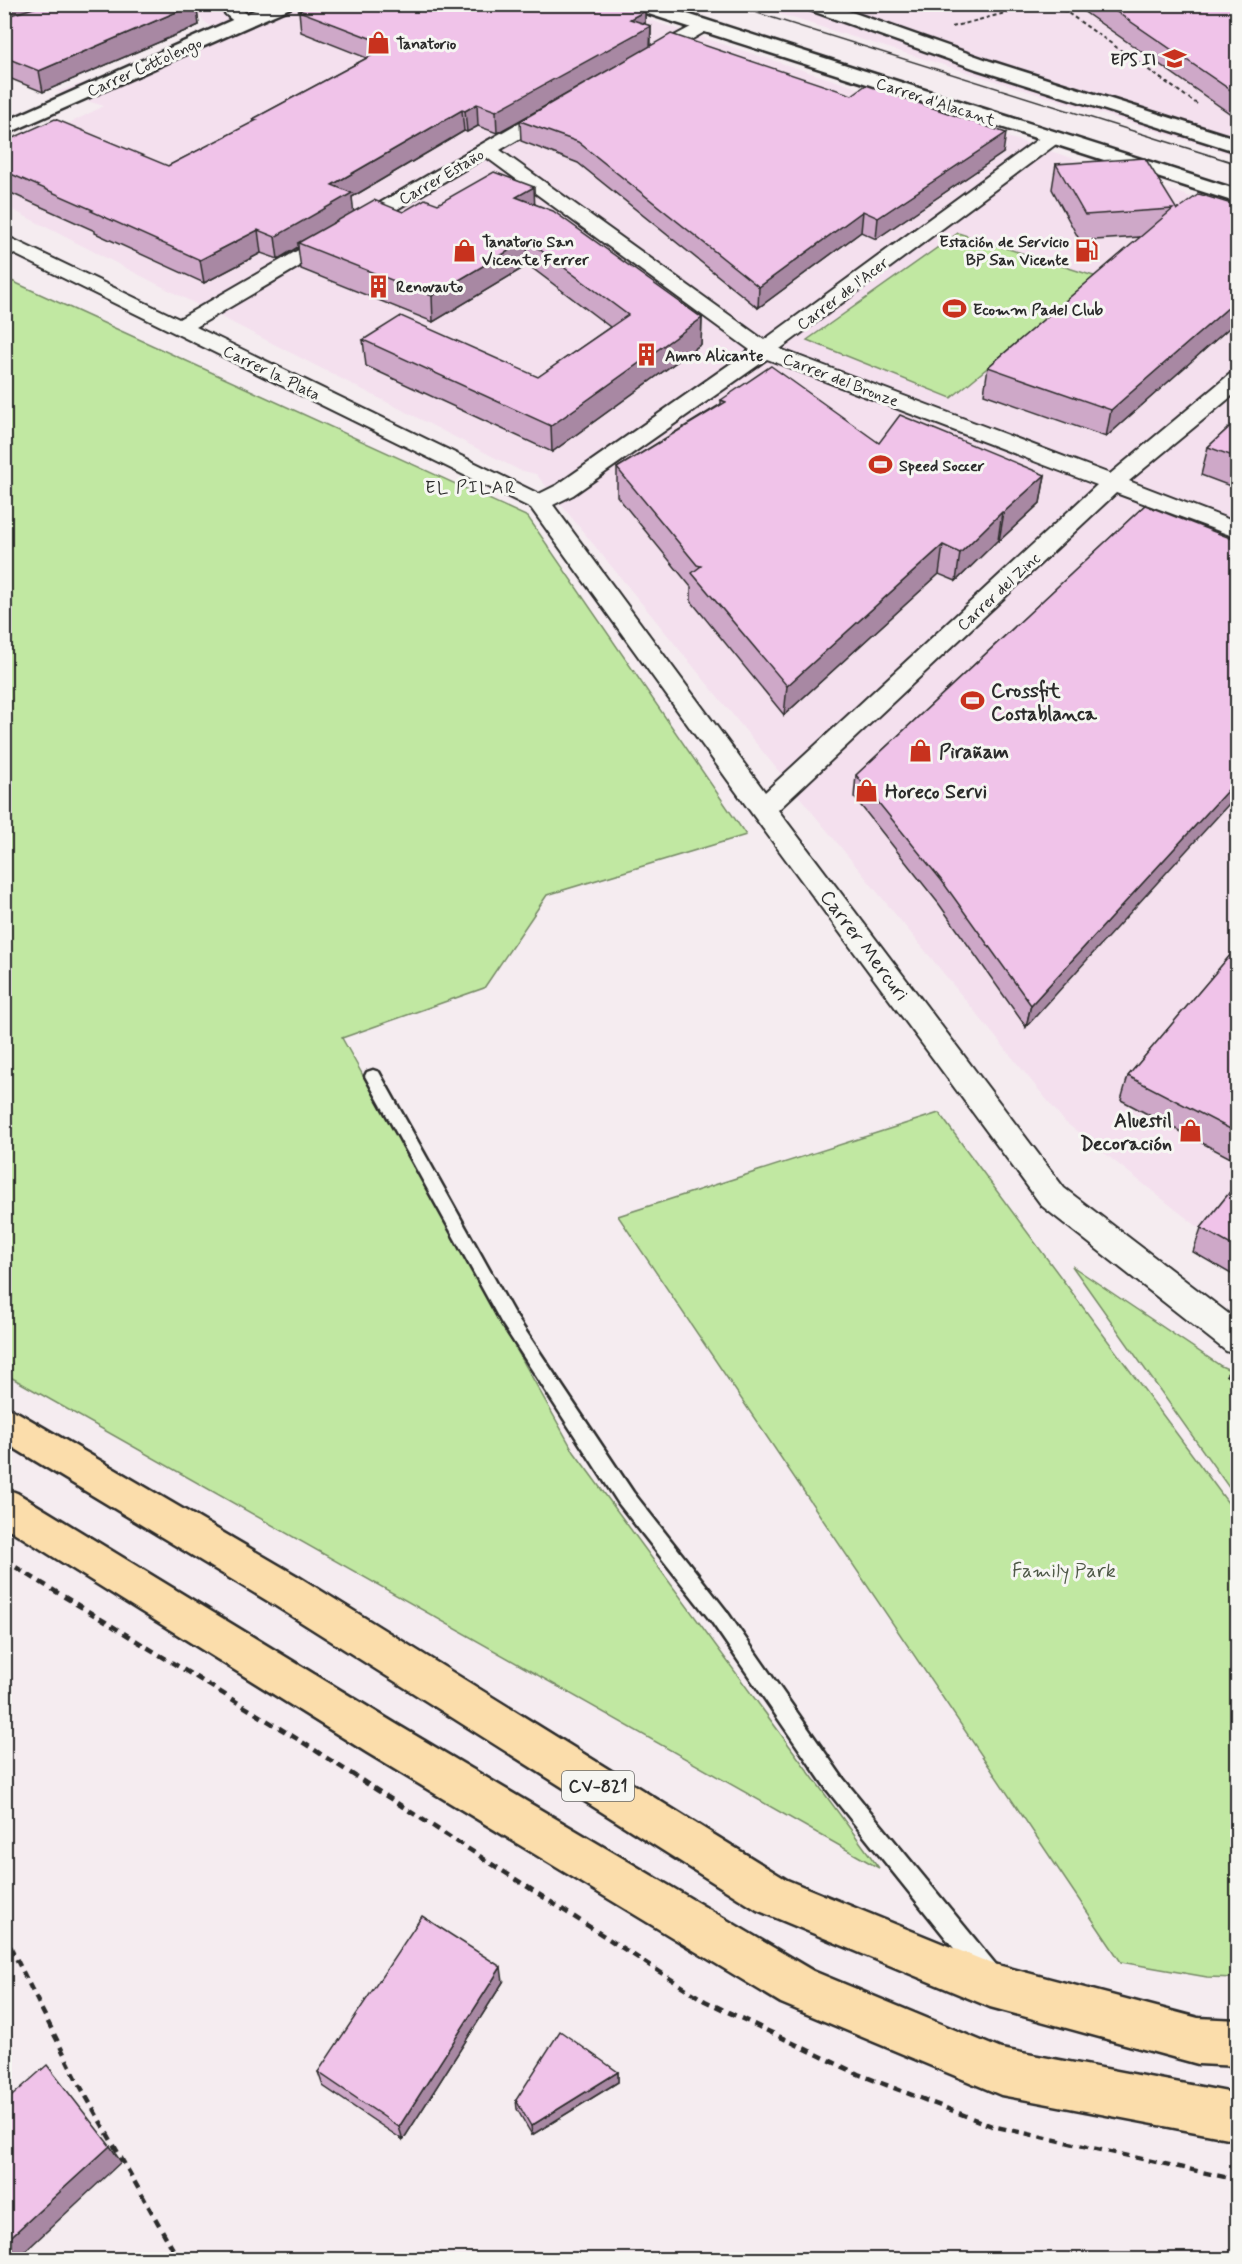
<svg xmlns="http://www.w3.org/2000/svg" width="1242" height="2264" font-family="Mynerve,sans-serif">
<rect width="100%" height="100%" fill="#f5ecf0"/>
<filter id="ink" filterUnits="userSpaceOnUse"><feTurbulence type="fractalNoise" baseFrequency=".0167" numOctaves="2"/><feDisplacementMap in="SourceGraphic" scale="12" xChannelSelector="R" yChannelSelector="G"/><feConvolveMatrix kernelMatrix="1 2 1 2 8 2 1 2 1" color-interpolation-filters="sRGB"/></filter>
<g filter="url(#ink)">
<g fill="#f4e0ee">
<polygon points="600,4 1237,212 1237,1258 1065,1122 536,474 519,470 5,206 5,155 104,106 57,92 221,36 186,5"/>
<polygon points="751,5 1237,5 1237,156 853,37"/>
</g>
<g fill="#c1e8a2" stroke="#768a66" stroke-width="1.5">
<polygon points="958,233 1097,277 951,398 807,340"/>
<polygon points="5,278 528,517 746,835 547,895 484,988 342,1038 574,1452 879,1868 5,1374"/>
<polygon points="939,1113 1237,1515 1237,1978 1207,1977 1121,1962 618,1216"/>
<polygon points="1072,1266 1221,1366 1237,1373 1237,1499"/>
</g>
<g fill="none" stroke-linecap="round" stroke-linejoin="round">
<defs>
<polygon id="service" points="373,1070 379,1072 513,1312 633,1492 725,1609 842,1777 997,1966 1000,1974 997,1982 989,1985 981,1982 828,1791 711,1621 619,1504 501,1322 365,1076 367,1072"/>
<g id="minor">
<path d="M217,4h19l18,17 -3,4c-13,3 -26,-10 -34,-21z"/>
<polygon points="702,21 708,22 711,26 708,30 649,64 637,64 634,60 637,56"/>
<path d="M558,102l7,2 2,4 -2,4 -65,38 264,190 281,-206h14l2,4 -2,4 -279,207 330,125 120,-100 8,-1v18l-109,90 109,42v15l-122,-45 -338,317 286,378 174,133v34l-12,-4 -184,-145 -289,-391 -222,-307 -527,-259v-14l175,84 372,-215zM486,157l264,193 -193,135 -18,9 -343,-167zM767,359l330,126 -332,307 -212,-287 20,-10z"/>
</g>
<g id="tertiary">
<polygon points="268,4 293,4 290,8 4,135 4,122"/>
<polygon points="801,4 829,4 990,61 1238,139 1238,152 976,69 804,8"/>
</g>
<polygon id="secondary" points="627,4 656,4 1238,190 1238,203 630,8"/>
<g id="primary">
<polygon points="4,1407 17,1412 299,1577 787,1880 990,1963 1198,2018 1238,2020 1238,2066 1198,2064 990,2007 757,1910 271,1603 4,1442"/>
<polygon points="4,1488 17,1493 396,1724 813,1971 1001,2049 1238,2094 1238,2140 1001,2095 781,2003 366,1752 4,1526"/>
</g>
</defs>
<use href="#service" stroke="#2b2b2b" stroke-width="5"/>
<use href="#minor" stroke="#2b2b2b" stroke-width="4"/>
<use href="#tertiary" stroke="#2b2b2b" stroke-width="5"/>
<use href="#secondary" stroke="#2b2b2b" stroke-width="5"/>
<use href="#primary" stroke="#2b2b2b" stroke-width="5"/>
<g stroke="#2b2b2b" stroke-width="2" stroke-dasharray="4 3" stroke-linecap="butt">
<polyline points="1042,4 1065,11 1197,104"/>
<polyline points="952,27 1039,4"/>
</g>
<polyline stroke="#2b2b2b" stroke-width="4" stroke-dasharray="6 4.5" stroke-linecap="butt" points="1226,1374 1238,1382"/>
<g stroke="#2b2b2b" stroke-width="4.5" stroke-dasharray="8 6" stroke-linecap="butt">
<polyline points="4,1560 299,1740 705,2001 858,2074 992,2126 1238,2180"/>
<polyline points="4,1934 79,2084 179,2260"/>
</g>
<use href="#service" fill="#f6f6f2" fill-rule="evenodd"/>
<use href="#minor" fill="#f6f6f2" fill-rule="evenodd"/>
<use href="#tertiary" fill="#f6f6f2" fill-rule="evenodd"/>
<use href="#secondary" fill="#f6f6f2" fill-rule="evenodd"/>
<use href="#primary" fill="#fbddab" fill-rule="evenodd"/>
<polyline stroke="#2b2b2b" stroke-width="1.5" points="729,4 1238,164"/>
</g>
<g fill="#cea8c8" stroke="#2b2b2b" stroke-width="1.5">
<polygon points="4,4 196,4 199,25 43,92 4,76"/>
<polygon points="845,4 870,4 854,7"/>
<polygon points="1073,4 1230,4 1238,8 1238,119"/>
<polygon points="299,11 645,11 645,25 651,26 651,46 1003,153 876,239 861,232 758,308 578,163 521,141 520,121 581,86 497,133 478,126 467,132 464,131 352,197 353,212 403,212 438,204 535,204 702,318 701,344 552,452 366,366 363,340 538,377 610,327 528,265 433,322 301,269 298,247 278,259 261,253 204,283 95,233 95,231 4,190 4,135 13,138 168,166 254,122 253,119 367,58 301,32"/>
<polygon points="1056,164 1177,210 1238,206 1238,320 1106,437 984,394 988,367 1141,237 1080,241 1052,189"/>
<polygon points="721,400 879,443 1045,475 1040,503 999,541 998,540 956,581 939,574 784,715 691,601 691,587 617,496 617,468 721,404"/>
<polygon points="1238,419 1238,489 1201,475 1208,447"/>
<polygon points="1145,505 1026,1027 939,904 854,797 856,775"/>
<polygon points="1238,946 1238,1162 1121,1100 1128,1076"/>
<polygon points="1238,1182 1238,1278 1193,1252 1201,1228"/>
<polygon points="503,1982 403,2140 323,2086 318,2072"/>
<polygon points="618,2072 618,2082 532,2135 517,2109 516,2100"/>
</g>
<g fill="#a888a3" stroke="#2b2b2b" stroke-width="1.5">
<polygon points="4,4 64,4 4,24"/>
<polygon points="195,4 196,4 199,25 43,92 39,71"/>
<polygon points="854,4 870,4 854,7"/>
<polygon points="645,11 645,29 651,26 650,47 497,133 496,111 630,19"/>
<polygon points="477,104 478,126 467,132 465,111"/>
<polygon points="462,110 464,131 352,197 354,215 298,243 298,247 278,259 275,237 332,185"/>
<polygon points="1006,133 1003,153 876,239 878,218"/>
<polygon points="534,187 535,211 516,197"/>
<polygon points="863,211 861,232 758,308 759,287"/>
<polygon points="258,230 261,253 204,283 200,260"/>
<polygon points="527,240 528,265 433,322 432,296"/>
<polygon points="1238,299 1238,320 1106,437 1111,410"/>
<polygon points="702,318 701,344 552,452 551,426"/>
<polygon points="1045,475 1040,503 999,541 1004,512"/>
<polygon points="1002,512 998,540 956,581 960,553"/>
<polygon points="943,545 939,574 784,715 787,686"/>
<polygon points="1238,779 1238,794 1026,1027 1031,1005"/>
<polygon points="501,1967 503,1982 403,2140 399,2127"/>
<polygon points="618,2072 618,2082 532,2135 531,2126"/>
<polygon points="110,2146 121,2162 17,2259 4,2259 4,2243"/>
</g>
<g fill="#f0c3e9" stroke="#2b2b2b" stroke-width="1.5">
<polygon points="47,4 195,4 39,71 4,57 4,17"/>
<polygon points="313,4 627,4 645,11 630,19 651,26 496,111 477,104 465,111 462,110 332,185 352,193 275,237 258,230 200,260 91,211 93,210 4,171 4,135 13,138 55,119 168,166 257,120 253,119 380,51 371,47 380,42 299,11"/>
<polygon points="1105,4 1230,4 1238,8 1238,95"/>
<polygon points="671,34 852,95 866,85 1006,133 878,218 863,211 759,287 578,142 520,121"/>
<polygon points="1145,158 1177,210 1199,194 1238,206 1238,299 1111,410 988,367 1173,209 1085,215 1056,164"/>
<polygon points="494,172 534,187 516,197 553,211 702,318 551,426 363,340 401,316 538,377 628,315 527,240 432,296 298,243 374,200 403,212 425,199 438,204"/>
<polygon points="771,366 879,443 900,415 1045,475 1004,512 1002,512 960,553 943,545 787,686 692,573 701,566 697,565 617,468 726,402 721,400"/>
<polygon points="1238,419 1238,458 1208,447"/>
<polygon points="1145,505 1238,541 1238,779 1031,1005 942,881 856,775"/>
<polygon points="1238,946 1238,1133 1128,1076"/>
<polygon points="1238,1182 1238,1249 1201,1228"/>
<polygon points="422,1916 501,1967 399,2127 318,2072"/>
<polygon points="560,2031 618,2072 531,2126 516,2100"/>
<polygon points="47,2065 110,2146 4,2243 4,2103"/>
</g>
</g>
<defs>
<symbol id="shop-bare" viewBox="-9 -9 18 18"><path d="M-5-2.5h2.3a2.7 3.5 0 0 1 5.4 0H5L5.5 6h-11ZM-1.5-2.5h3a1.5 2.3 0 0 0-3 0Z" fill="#c8321e" stroke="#f6f6f2" stroke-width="2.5" paint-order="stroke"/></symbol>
<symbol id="university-bare" viewBox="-9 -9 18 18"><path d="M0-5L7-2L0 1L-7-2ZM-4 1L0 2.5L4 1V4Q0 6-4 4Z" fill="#c8321e" stroke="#f6f6f2" stroke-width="2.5" paint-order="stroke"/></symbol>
<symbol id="fuel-bare" viewBox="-9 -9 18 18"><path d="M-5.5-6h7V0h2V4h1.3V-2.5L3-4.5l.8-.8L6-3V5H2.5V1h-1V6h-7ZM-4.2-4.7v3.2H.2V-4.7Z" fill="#c8321e" stroke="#f6f6f2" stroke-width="2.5" paint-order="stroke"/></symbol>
<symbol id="building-bare" viewBox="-9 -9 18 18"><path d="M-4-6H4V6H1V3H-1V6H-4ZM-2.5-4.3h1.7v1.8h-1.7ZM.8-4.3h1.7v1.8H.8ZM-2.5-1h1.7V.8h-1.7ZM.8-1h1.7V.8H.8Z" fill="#c8321e" stroke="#f6f6f2" stroke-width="2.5" paint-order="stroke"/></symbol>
<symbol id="stadium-bare" viewBox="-9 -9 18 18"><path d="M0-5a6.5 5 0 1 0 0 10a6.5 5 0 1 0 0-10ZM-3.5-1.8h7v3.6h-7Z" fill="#c8321e" stroke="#f6f6f2" stroke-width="2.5" paint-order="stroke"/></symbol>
</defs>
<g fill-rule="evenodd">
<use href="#shop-bare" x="362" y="26" width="33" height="33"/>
<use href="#university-bare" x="1158" y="42" width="33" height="33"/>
<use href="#shop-bare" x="448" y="234" width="33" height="33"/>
<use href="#fuel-bare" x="1070" y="234" width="33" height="33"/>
<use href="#building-bare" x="362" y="270" width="33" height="33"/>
<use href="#stadium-bare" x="938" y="292" width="33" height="33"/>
<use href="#building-bare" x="630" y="338" width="33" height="33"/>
<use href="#stadium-bare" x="864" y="448" width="33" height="33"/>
<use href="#stadium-bare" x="956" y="684" width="33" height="33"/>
<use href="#shop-bare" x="904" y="734" width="33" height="33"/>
<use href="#shop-bare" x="850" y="774" width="33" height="33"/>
<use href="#shop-bare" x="1174" y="1114" width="33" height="33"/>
</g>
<g text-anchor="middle" stroke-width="6" stroke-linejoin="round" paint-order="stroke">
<g font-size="16" font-weight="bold" fill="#2b2b2b" stroke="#f6f6f2" text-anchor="start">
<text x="396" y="49">Tanatorio</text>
<text x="1156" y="65" text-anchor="end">EPS II</text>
<text x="482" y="247">Tanatorio San<tspan x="482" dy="18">Vicente Ferrer</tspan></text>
<text x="1069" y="247" text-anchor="end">Estación de Servicio<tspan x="1069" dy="18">BP San Vicente</tspan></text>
<text x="396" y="292">Renovauto</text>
<text x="973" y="315">Ecomm Padel Club</text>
<text x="665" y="361">Amro Alicante</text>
<text x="899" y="471">Speed Soccer</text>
</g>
<g font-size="16" fill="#2b2b2b" stroke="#f6f6f2">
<text transform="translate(144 66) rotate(-24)" y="6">Carrer Cottolengo</text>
<text transform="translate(936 101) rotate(18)" y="6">Carrer d'Alacant</text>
<text transform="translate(441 176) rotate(-30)" y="6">Carrer Estaño</text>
<text transform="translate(842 293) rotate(-37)" y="6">Carrer de l'Acer</text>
<text transform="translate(272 372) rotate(26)" y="6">Carrer la Plata</text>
<text transform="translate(841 379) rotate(21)" y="6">Carrer del Bronze</text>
<text transform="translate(998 591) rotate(-43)" y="6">Carrer del Zinc</text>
</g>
<g font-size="18" letter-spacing="1.5" fill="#2b2b2b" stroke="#f6f6f2">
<text x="471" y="493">EL PILAR</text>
</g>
<rect fill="#f6f6f2" stroke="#686867" stroke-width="1.5" x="562" y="1771" width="72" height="30" rx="4.5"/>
<g font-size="18" font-weight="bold" fill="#2b2b2b">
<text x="598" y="1792">CV-821</text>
</g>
<g font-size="20" font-weight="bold" fill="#2b2b2b" stroke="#f6f6f2" text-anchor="start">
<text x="991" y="697">Crossfit<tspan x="991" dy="23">Costablanca</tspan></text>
<text x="939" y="758">Pirañam</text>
<text x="885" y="798">Horeco Servi</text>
<text x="1172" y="1127" text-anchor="end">Aluestil<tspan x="1172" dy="23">Decoración</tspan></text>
</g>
<g font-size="20" fill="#2b2b2b" stroke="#f6f6f2">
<text transform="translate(865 945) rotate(53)" y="7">Carrer Mercuri</text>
</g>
<g font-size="20" fill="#505a49" stroke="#f6f6f2">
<text x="1064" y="1577">Family Park</text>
</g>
</g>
<rect width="1242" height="2264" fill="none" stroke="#f6f6f2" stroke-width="24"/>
<rect x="12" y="12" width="1218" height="2240" fill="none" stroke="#2b2b2b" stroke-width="2" filter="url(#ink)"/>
</svg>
